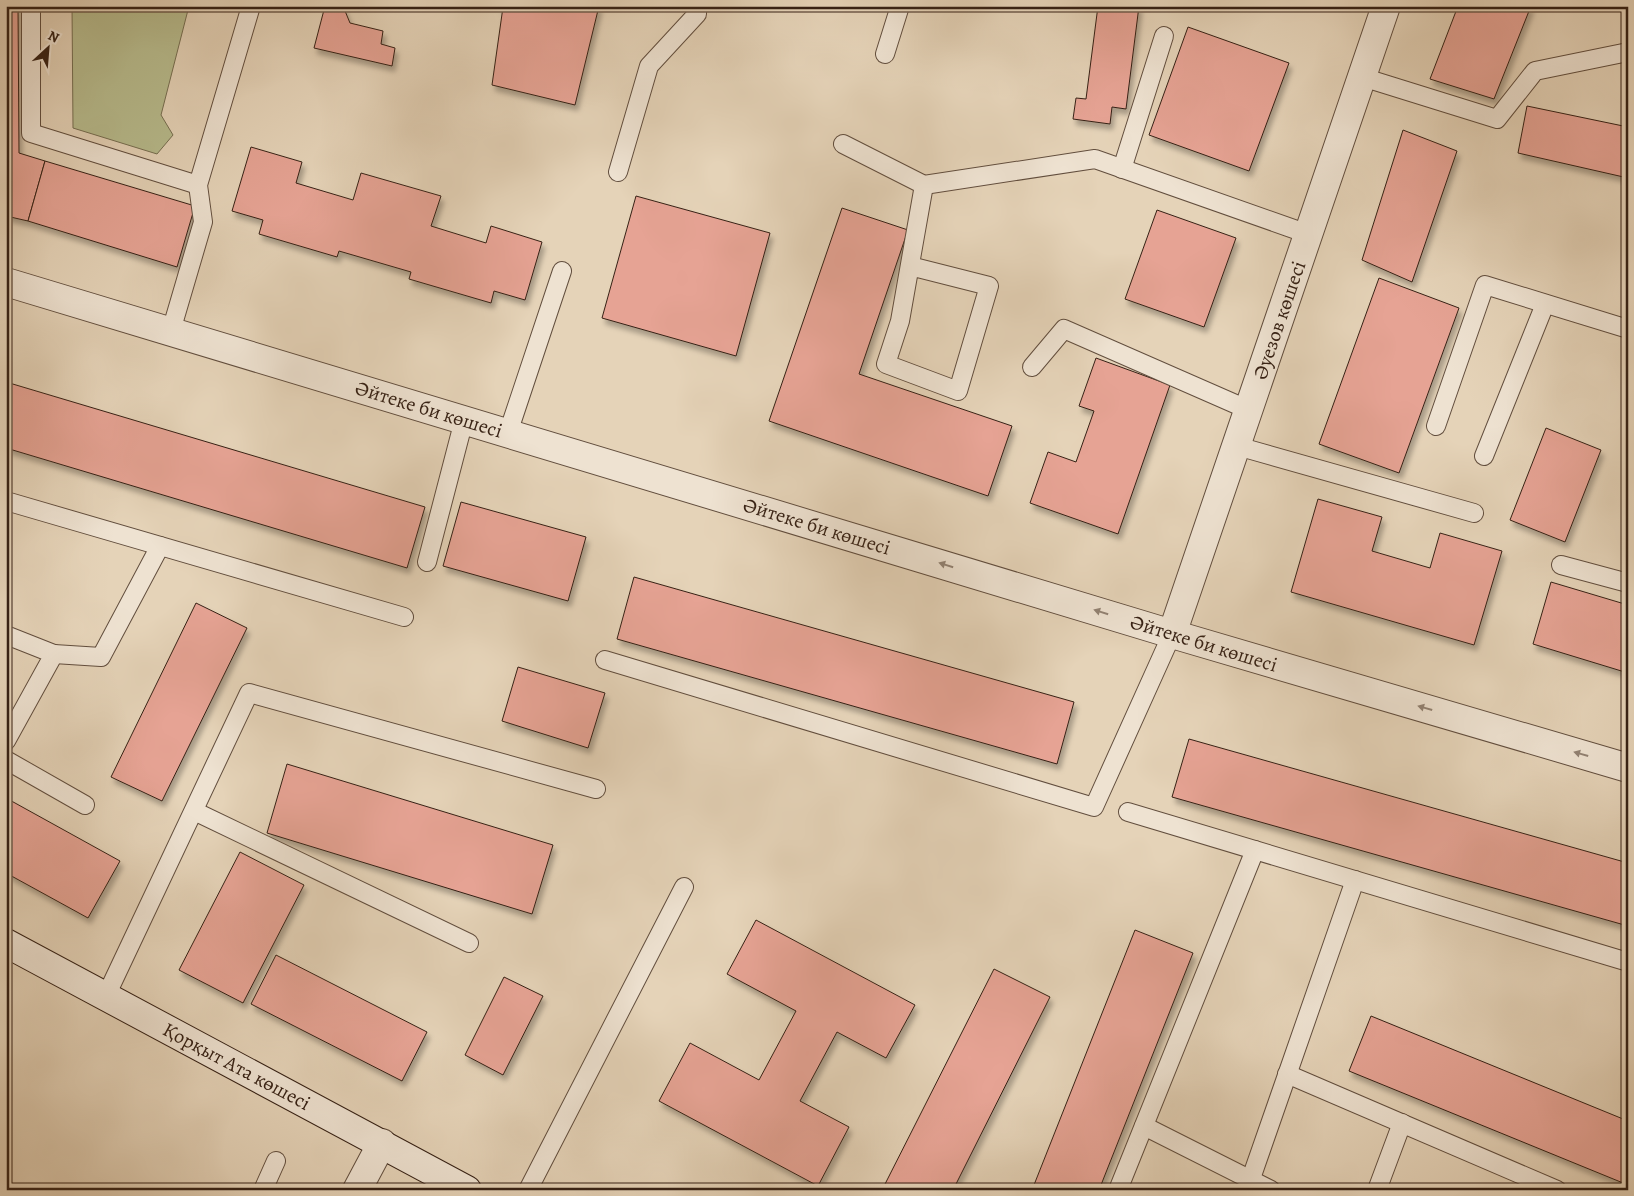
<svg xmlns="http://www.w3.org/2000/svg" width="1634" height="1196" font-family="Alegreya,serif">
<defs>
<filter id="shadow"><feDropShadow dx="3" dy="5.5" stdDeviation="2.5" flood-color="#0004"/></filter>
</defs>
<rect width="100%" height="100%" fill="#e5d3b8"/>
<filter id="stains"><feTurbulence type="fractalNoise" baseFrequency=".004" numOctaves="4"/><feColorMatrix values="0 0 0 0 .2 0 0 0 0 .09 0 0 0 0 .02 0 0 0 .5 -.17"/></filter>
<radialGradient id="worn" r=".72"><stop offset=".6" stop-color="#630" stop-opacity="0"/><stop offset="1" stop-color="#630" stop-opacity=".3"/></radialGradient>
<polygon fill="#b7bb8d" stroke="#766e51" points="72,6 189,6 161,115 173,135 157,154 73,128"/>
<g fill="#e6a394" stroke="#362115" filter="url(#shadow)">
<polygon points="6,6 18,6 19,153 45,161 28,221 6,216"/>
<polygon points="325,6 343,6 350,23 383,31 381,44 395,48 392,66 314,48"/>
<polygon points="497,6 599,6 575,105 492,85 503,7"/>
<polygon points="1098,6 1139,6 1126,109 1112,107 1110,124 1073,119 1076,98 1086,99"/>
<polygon points="1458,6 1531,6 1494,99 1430,79"/>
<polygon points="1188,27 1289,63 1249,171 1149,135"/>
<polygon points="1527,106 1628,127 1628,178 1518,153"/>
<polygon points="1403,130 1457,151 1412,282 1362,260"/>
<polygon points="251,147 302,162 296,183 353,200 361,173 441,196 431,226 486,243 491,226 542,242 525,300 494,291 491,303 409,279 411,272 339,251 337,257 259,234 263,220 232,211"/>
<polygon points="45,161 195,206 177,267 28,221"/>
<polygon points="636,196 770,233 736,356 602,318"/>
<polygon points="842,208 908,230 859,374 1012,426 988,496 769,421"/>
<polygon points="1157,210 1236,238 1204,327 1125,299"/>
<polygon points="1379,278 1459,308 1399,473 1319,444"/>
<polygon points="1096,358 1170,385 1118,534 1030,503 1048,452 1076,462 1094,411 1079,406"/>
<polygon points="6,382 425,507 407,568 6,448"/>
<polygon points="1546,428 1601,450 1565,542 1510,520"/>
<polygon points="1318,499 1382,517 1372,551 1430,568 1440,533 1502,551 1474,645 1291,592"/>
<polygon points="461,502 586,537 568,601 443,566"/>
<polygon points="634,577 1074,702 1057,764 617,639"/>
<polygon points="1551,582 1628,605 1628,673 1533,644"/>
<polygon points="196,603 247,628 162,801 111,777"/>
<polygon points="518,667 605,693 588,748 502,721"/>
<polygon points="1189,739 1628,863 1628,926 1172,797"/>
<polygon points="287,764 553,845 532,914 267,833"/>
<polygon points="6,798 120,861 88,918 6,873"/>
<polygon points="240,852 304,885 243,1003 179,970"/>
<polygon points="756,920 915,1005 886,1058 837,1032 800,1101 849,1127 818,1186 659,1101 690,1043 759,1080 796,1011 727,974"/>
<polygon points="1135,930 1193,953 1099,1190 1032,1190"/>
<polygon points="276,955 427,1032 402,1081 251,1004"/>
<polygon points="994,969 1050,997 953,1190 882,1190"/>
<polygon points="504,977 543,996 503,1075 465,1055"/>
<polygon points="1371,1016 1628,1121 1628,1185 1349,1071"/>
</g>
<g fill="none" stroke-linecap="round" stroke-linejoin="round">
<defs>
<g id="lane">
<polyline points="31,6 31,133 198,185"/>
<polyline points="885,54 900,6"/>
<polyline points="1362,77 1497,119 1535,71 1628,52"/>
<polyline points="843,144 924,185 1095,159 1308,234"/>
<polyline points="1122,169 1164,36"/>
<polyline points="618,172 649,66 697,14 697,6"/>
<polyline points="910,266 989,286 958,391 886,364 900,321 924,185"/>
<polyline points="171,331 203,222 198,185 251,6"/>
<polyline points="1032,367 1064,329 1249,410"/>
<polyline points="1436,426 1485,285 1628,329"/>
<polyline points="508,433 562,271"/>
<polyline points="1237,446 1474,513"/>
<polyline points="1484,456 1545,304"/>
<polyline points="6,501 404,617"/>
<polyline points="427,562 464,420"/>
<polyline points="1561,565 1628,583"/>
<polyline points="6,635 54,654 6,741"/>
<polyline points="54,654 101,657 160,546"/>
<polyline points="605,660 1094,807 1172,634"/>
<polyline points="6,760 85,805"/>
<polyline points="194,811 469,943"/>
<polyline points="1128,812 1628,962"/>
<polyline points="106,996 249,693 596,789"/>
<polyline points="1287,1074 1557,1190"/>
<polyline points="1144,1126 1271,1190"/>
<polyline points="263,1190 276,1161"/>
<polyline points="528,1190 684,887"/>
<polyline points="1118,1190 1255,850"/>
<polyline points="1247,1190 1355,880"/>
<polyline points="1377,1190 1402,1123"/>
</g>
<g id="street">
<polyline points="6,282 1172,634 1628,768"/>
<polyline points="1172,634 1386,6"/>
<polyline points="357,1190 382,1143"/>
</g>
<polyline id="secondary" points="6,943 467,1190"/>
</defs>
<use href="#lane" stroke="#624e3e" stroke-width="20"/>
<use href="#street" stroke="#624e3e" stroke-width="30"/>
<use href="#secondary" stroke="#362115" stroke-width="30"/>
<use href="#lane" stroke="#eee2d1" stroke-width="18"/>
<use href="#street" stroke="#eee2d1" stroke-width="28"/>
<use href="#secondary" stroke="#eee2d1" stroke-width="28"/>
</g>
<defs><path id="oneway-solid" d="M-6-.8H1V-3.2L6.5 0L1 3.2V.8H-6Z" transform="scale(1.25)"/></defs>
<g fill="#928273">
<use href="#oneway-solid" transform="translate(946 565) rotate(-163)"/>
<use href="#oneway-solid" transform="translate(1101 612) rotate(-163)"/>
<use href="#oneway-solid" transform="translate(1425 708) rotate(-164)"/>
<use href="#oneway-solid" transform="translate(1581 754) rotate(-164)"/>
</g>
<g text-anchor="middle" stroke-width="4.5" stroke-linejoin="round" paint-order="stroke">
<g font-size="20" fill="#362115" stroke="#eee2d1">
<text transform="translate(1279 320) rotate(-71)" y="7">Әуезов көшесі</text>
<text transform="translate(429 409) rotate(17)" y="7">Әйтеке би көшесі</text>
<text transform="translate(817 526) rotate(17)" y="7">Әйтеке би көшесі</text>
<text transform="translate(1204 643) rotate(17)" y="7">Әйтеке би көшесі</text>
<text transform="translate(237 1066) rotate(28)" y="7">Қорқыт Ата көшесі</text>
</g>
</g>
<rect width="1634" height="1196" fill="none" stroke="#e5d3b8" stroke-width="25"/>
<rect x="8" y="8" width="1619" height="1181" fill="none" stroke="#362115" stroke-width="2.5"/>
<rect x="12" y="12" width="1609" height="1171" fill="none" stroke="#362115"/>
<g transform="translate(48 48) rotate(26)" stroke="#eee2d1" stroke-width="4" paint-order="stroke">
<path d="M0-4L9 19L0 12L-9 19Z" fill="#362115"/>
<text y="-8" font-size="14" font-weight="bold" text-anchor="middle" fill="#362115">N</text>
</g>
<rect width="100%" height="100%" filter="url(#stains)"/>
<rect width="100%" height="100%" fill="url(#worn)"/>
</svg>
